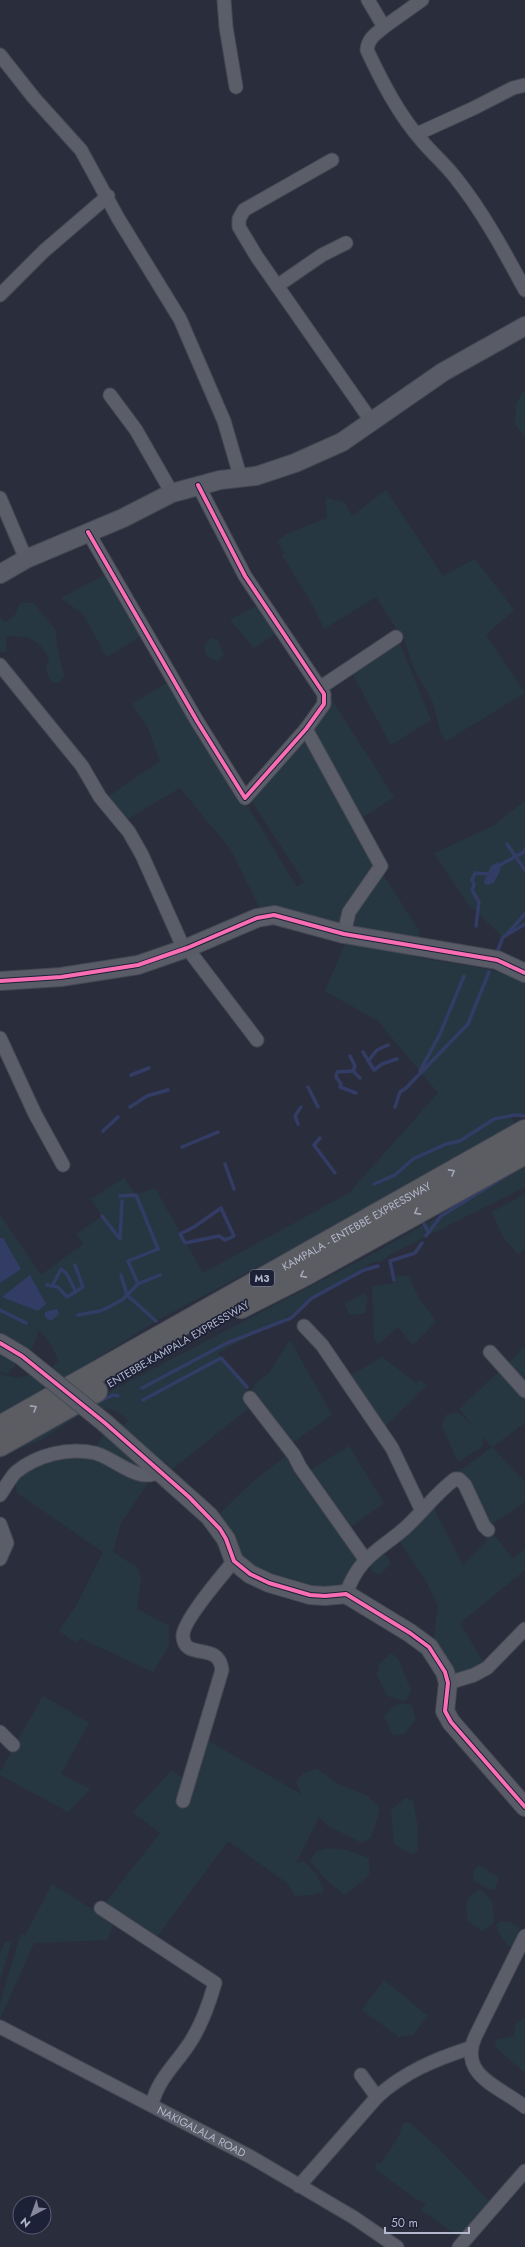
<svg xmlns="http://www.w3.org/2000/svg" width="525" height="2247" font-family="Jost,sans-serif">
<rect width="100%" height="100%" fill="#2a2e3c"/>
<g fill="#263742">
<polygon points="525,389 525,437 515,424 516,404"/>
<polygon points="386,490 443,576 475,559 514,610 486,635 525,693 446,741 441,733 432,700 415,671 401,631 398,631 376,597 324,629 311,602 282,555 284,553 278,541 286,534 327,518 326,498 344,502 352,516"/>
<polygon points="110,572 145,633 107,657 83,614 61,598"/>
<path d="M20,603h14l22,28 1,16 7,29 -5,7 -8,-1 -5,-12 3,-12c-13,-22 -18,-21 -43,-22v16h-6v-33l6,3 9,-7z"/>
<polygon points="259,604 277,633 254,648 230,620"/>
<polygon points="211,638 218,640 224,655 218,661 207,657 204,645"/>
<polygon points="399,641 431,720 391,745 351,671"/>
<polygon points="171,680 297,887 304,882 251,800 305,733 375,863 340,920 339,928 262,913 231,850 180,788 126,820 106,798 160,761 147,726 132,704"/>
<polygon points="330,697 394,797 360,819 308,726"/>
<polygon points="525,801 525,924 503,937 468,904 434,853 493,826"/>
<polygon points="380,870 420,932 418,940 351,930 349,920"/>
<path d="M348,937c26,6 52,17 78,22 32,6 69,8 99,23v133l-2,2 -12,-1 3,7 -10,9 -161,90 -187,99 -95,60 -11,-10 8,-11c-12,-33 -30,-36 -58,-50v-95l41,60 42,-31 -6,-10 25,-18 -11,-17 33,-21 12,17 19,-7 48,85 146,-80 89,-100 -60,-72 -53,-30z"/>
<path d="M525,1165v22l-134,67 -10,8h-8l-90,57 -65,34 29,34 1,22 -77,61 -6,-9 -4,4 -44,-37 12,-7c-10,-9 -17,-14 -31,-12l-8,-7 284,-149 115,-65z"/>
<polygon points="525,1194 525,1249 518,1254 503,1237 492,1212"/>
<polygon points="397,1275 408,1276 419,1298 436,1321 413,1345 398,1327 378,1344 374,1337 372,1287 396,1282"/>
<polygon points="364,1293 368,1299 365,1313 350,1315 344,1304"/>
<polygon points="0,1311 37,1329 37,1337 29,1354 0,1336"/>
<polygon points="290,1340 332,1415 282,1450 253,1412 252,1390 257,1382 269,1373"/>
<polygon points="525,1347 525,1423 492,1447 483,1437 482,1447 458,1462 442,1426 446,1415 458,1412 476,1429 459,1409"/>
<polygon points="0,1348 20,1360 7,1374 0,1371"/>
<polygon points="382,1357 416,1383 421,1380 426,1386 382,1429 347,1378"/>
<polygon points="36,1373 52,1387 0,1416 0,1374 18,1378"/>
<polygon points="80,1409 84,1412 41,1440 20,1448 0,1459 0,1451"/>
<polygon points="105,1432 151,1472 137,1470 96,1448"/>
<polygon points="349,1446 384,1503 342,1533 362,1558 344,1590 306,1591 242,1562 217,1516 249,1485 287,1455 302,1475"/>
<polygon points="492,1447 525,1482 525,1502 487,1528 457,1473"/>
<polygon points="73,1457 96,1459 148,1483 121,1523 113,1552 138,1568 141,1579 137,1609 169,1626 169,1645 153,1672 80,1638 76,1643 59,1631 76,1606 103,1552 17,1493 15,1480 44,1459"/>
<polygon points="432,1505 463,1565 487,1541 486,1537 493,1533 513,1559 525,1549 525,1570 460,1623 486,1666 453,1678 433,1645 438,1606 427,1583 398,1539"/>
<polygon points="379,1552 386,1555 391,1563 380,1575 372,1571 368,1560"/>
<polygon points="391,1653 399,1660 411,1691 405,1701 387,1696 377,1675 379,1664"/>
<polygon points="43,1696 89,1723 61,1774 90,1789 68,1812 0,1775 0,1772"/>
<polygon points="403,1703 412,1705 416,1720 404,1734 393,1735 384,1717 391,1708"/>
<polygon points="207,1740 301,1794 296,1782 303,1773 317,1769 338,1784 368,1796 380,1809 371,1838 362,1843 328,1826 319,1817 296,1863 304,1861 317,1875 324,1892 312,1895 295,1896 287,1883 228,1841 156,1938 103,1906 160,1833 133,1812 172,1770 192,1786"/>
<polygon points="405,1798 413,1801 417,1822 418,1851 411,1854 394,1844 391,1810"/>
<polygon points="327,1848 346,1850 369,1858 369,1875 345,1895 325,1879 310,1861 316,1852"/>
<polygon points="478,1866 482,1866 499,1878 495,1889 489,1890 474,1880 473,1872"/>
<polygon points="52,1884 114,1923 107,1940 34,1943 0,2019 0,2004 21,1933 25,1936"/>
<path d="M480,1889l12,12 2,22 -12,8 -14,-10c-2,-17 -4,-23 12,-32z"/>
<polygon points="501,1921 510,1922 519,1928 515,1945 509,1946 499,1933 496,1925"/>
<polygon points="6,1941 11,1943 0,1981 0,1953"/>
<polygon points="384,1980 428,2016 413,2035 399,2037 362,2010"/>
<polygon points="525,2018 525,2073 494,2046 497,2040 514,2036 516,2024"/>
<polygon points="403,2123 410,2123 439,2149 491,2203 462,2239 421,2210 426,2203 416,2199 375,2169 376,2164 381,2163 398,2138"/>
</g>
<g fill="#333c65">
<path d="M498,862c6,8 -1,13 -4,21l-8,2 -2,-3 7,-16z"/>
<polygon points="0,1238 3,1238 21,1269 0,1283"/>
<polygon points="30,1275 46,1304 38,1311 2,1297"/>
<polygon points="57,1309 59,1314 51,1321 45,1317 45,1312"/>
</g>
<g fill="none" stroke-linecap="round" stroke-linejoin="round">
<g stroke="#333c65" stroke-width="3.5">
<polyline points="507,844 525,870"/>
<polyline points="500,865 524,852 525,849"/>
<polyline points="476,926 479,902 472,890 474,885 472,880 475,873 489,874"/>
<polyline points="507,934 525,914"/>
<polyline points="496,955 503,937 525,924"/>
<polyline points="363,1052 374,1070 382,1064 397,1059"/>
<polyline points="350,1056 355,1066 353,1071 360,1078"/>
<polyline points="368,1061 377,1050 388,1045"/>
<polyline points="353,1071 337,1072 336,1077 341,1084 340,1087 356,1093"/>
<polyline points="420,1071 440,1034 464,976"/>
<polyline points="131,1075 149,1068"/>
<polyline points="308,1087 318,1107"/>
<polyline points="130,1107 147,1096 168,1090"/>
<polyline points="395,1107 400,1092 406,1088 468,1024 489,972"/>
<polyline points="298,1124 295,1116 301,1107"/>
<polyline points="103,1131 118,1117"/>
<polyline points="320,1138 314,1145 335,1173"/>
<polyline points="182,1147 218,1132"/>
<polyline points="225,1164 234,1189"/>
<polyline points="374,1184 395,1175 413,1159 446,1144 460,1141 494,1119 515,1115 525,1116"/>
<polyline points="120,1196 136,1195 158,1249 128,1261 138,1284"/>
<polygon points="221,1208 234,1236 225,1240 219,1236 185,1243 180,1234 194,1227"/>
<polyline points="102,1216 120,1239 122,1201"/>
<polyline points="424,1224 428,1231"/>
<polyline points="426,1236 441,1216 512,1172"/>
<polyline points="121,1275 127,1295 156,1321"/>
<polyline points="394,1280 390,1261 415,1253 422,1243"/>
<polyline points="47,1285 58,1287 67,1297 83,1287 75,1265"/>
<polyline points="52,1286 61,1269 67,1274 76,1292"/>
<polyline points="0,1310 26,1323"/>
<polyline points="78,1315 100,1311 107,1308 122,1300 138,1284 160,1275"/>
<polyline points="142,1388 227,1343 291,1318 312,1298 364,1270 378,1266"/>
<polyline points="143,1400 221,1358 247,1387"/>
<polyline points="98,1402 113,1395 118,1396"/>
</g>
<defs>
<g id="street">
<polyline points="224,0 226,27 236,87"/>
<path d="M368,0l16,27c-8,7 -16,11 -17,23 15,32 32,65 55,91 10,12 23,23 33,36 28,35 49,74 70,113"/>
<polyline points="384,27 422,0"/>
<polyline points="0,55 34,98 81,150 118,218 180,319 224,421 241,479"/>
<polyline points="417,134 474,108 513,88 525,85"/>
<polyline points="332,160 244,210 239,219 239,227 257,257 372,422"/>
<polyline points="277,286 322,255 346,243"/>
<polyline points="0,295 44,251 108,196"/>
<polyline points="110,395 136,430 172,493"/>
<polyline points="0,498 26,559"/>
<polyline points="88,532 197,721 245,798 306,729 324,704 324,694 245,576 198,485"/>
<polyline points="0,665 82,766 100,797 129,832 142,855 184,949"/>
<polyline points="321,687 396,637"/>
<polyline points="306,729 381,866 349,912 344,934"/>
<polyline points="187,948 257,1040"/>
<polyline points="0,1038 35,1114 63,1165"/>
<polyline points="304,1326 322,1345 392,1448 422,1511"/>
<polyline points="490,1352 525,1391"/>
<polyline points="250,1398 294,1455 300,1467 365,1559"/>
<path d="M0,1495c5,-7 10,-17 16,-23 21,-17 52,-25 79,-19 20,5 44,32 65,18"/>
<polyline points="0,1524 7,1543 0,1559"/>
<path d="M346,1594c13,-37 31,-42 58,-65 18,-16 32,-36 51,-50h4l6,6 19,41 4,4"/>
<polyline points="448,1683 474,1675 487,1668 525,1629"/>
<polyline points="0,1732 13,1745"/>
<path d="M183,1801l39,-131c-3,-30 -38,-8 -39,-34 -1,-14 40,-62 51,-75"/>
<path d="M101,1908l114,75c-6,21 -15,46 -28,64 -14,20 -29,33 -35,57"/>
<path d="M525,1936l-50,101c-17,39 26,50 50,70"/>
<path id="s1" d="M0,2027l251,130 102,60 44,30"/>
<path d="M361,2075l16,22c27,-25 59,-38 93,-49"/>
<polyline points="299,2186 377,2097"/>
<polyline points="459,2247 525,2171"/>
</g>
<g id="secondary">
<polyline points="0,574 26,559 123,518 172,493 220,480 256,476 295,463 342,442 443,372 525,326"/>
<polyline points="0,981 61,977 138,965 187,948 257,918 274,915 344,934 497,960 525,973"/>
<polyline points="0,1343 22,1356"/>
<polyline points="105,1423 209,1516 226,1539 234,1561 250,1574 269,1583 310,1595 325,1596 346,1594 410,1633 429,1647 445,1672 448,1683 445,1711 451,1722 525,1807"/>
</g>
<g id="highway">
<polyline points="241,1307 304,1275 525,1153"/>
<path id="s2" d="M0,1427l525,-296"/>
<polyline points="0,1445 96,1391"/>
</g>
</defs>
<use href="#street" stroke="#464954" stroke-width="15"/>
<use href="#secondary" stroke="#464954" stroke-width="20"/>
<use href="#highway" stroke="#474a56" stroke-width="24"/>
<use href="#street" stroke="#5b5d69" stroke-width="13"/>
<use href="#secondary" stroke="#595b67" stroke-width="18"/>
<use href="#highway" stroke="#5c5d63" stroke-width="22"/>
<defs>
<polyline id="secondary-bridge" points="22,1356 105,1423"/>
</defs>
<use href="#secondary-bridge" stroke="#464954" stroke-width="20" stroke-linecap="butt"/>
<use href="#secondary-bridge" stroke="#595b67" stroke-width="18"/>
<defs>
<g id="cycleway">
<polyline points="88,532 197,721 245,798 306,729 324,704 324,694 245,576 198,485"/>
<polyline points="0,981 61,977 138,965 187,948 257,918 274,915 344,934 497,960 525,973"/>
<polyline points="0,1343 22,1356 105,1423 189,1497 220,1529 226,1539 234,1561 250,1574 269,1583 310,1595 325,1596 346,1594 410,1633 429,1647 445,1672 448,1683 445,1711 451,1722 525,1807"/>
</g>
</defs>
<use href="#cycleway" stroke="#1c2137" stroke-width="6"/>
<use href="#cycleway" stroke="#f96db3" stroke-width="4"/>
</g>
<defs><path id="oneway-chevron" d="M-2-3.5L2.5 0L-2 3.5" fill="none" stroke-width="1.6" stroke-linecap="round" stroke-linejoin="round"/></defs>
<g stroke="#a2a6b7">
<use href="#oneway-chevron" transform="translate(452 1172) rotate(-29)"/>
<use href="#oneway-chevron" transform="translate(417 1212) rotate(151)"/>
<use href="#oneway-chevron" transform="translate(303 1275) rotate(152)"/>
<use href="#oneway-chevron" transform="translate(34 1408) rotate(-29)"/>
</g>
<g text-anchor="middle" stroke-width="3.5" stroke-linejoin="round" paint-order="stroke">
<rect fill="#1c2137" stroke="#868b9f" stroke-width="1" x="250" y="1270" width="24" height="16" rx="3"/>
<g font-size="10" font-weight="bold" fill="#b4b8cc">
<text x="262" y="1282">M3</text>
</g>
<g font-size="11" fill="#b4b8cc" stroke="#1c2137">
<text dy="4" stroke="none"><textPath href="#s2" startOffset="409">KAMPALA - ENTEBBE EXPRESSWAY</textPath></text>
<text transform="translate(178 1344) rotate(-30)" y="4">ENTEBBE-KAMPALA EXPRESSWAY</text>
<text dy="4" stroke="none"><textPath href="#s1" startOffset="227">NAKIGALALA ROAD</textPath></text>
</g>
</g>
<g transform="translate(32 2215) rotate(221)"><circle r="19" fill="#1c2137" stroke="#595d73"/>
<path d="M0-3L7 15L0 10L-7 15Z" fill="#84889a"/>
<text y="-6" font-size="11" font-weight="bold" text-anchor="middle" fill="#b4b8cc">N</text>
</g>
<path d="M385 2227v6h84v-6" fill="none" stroke="#b4b8cc" stroke-width="2"/>
<text x="391" y="2227" font-size="12" fill="#b4b8cc" stroke="#1c2137" stroke-width="3" paint-order="stroke">50 m</text>
</svg>
